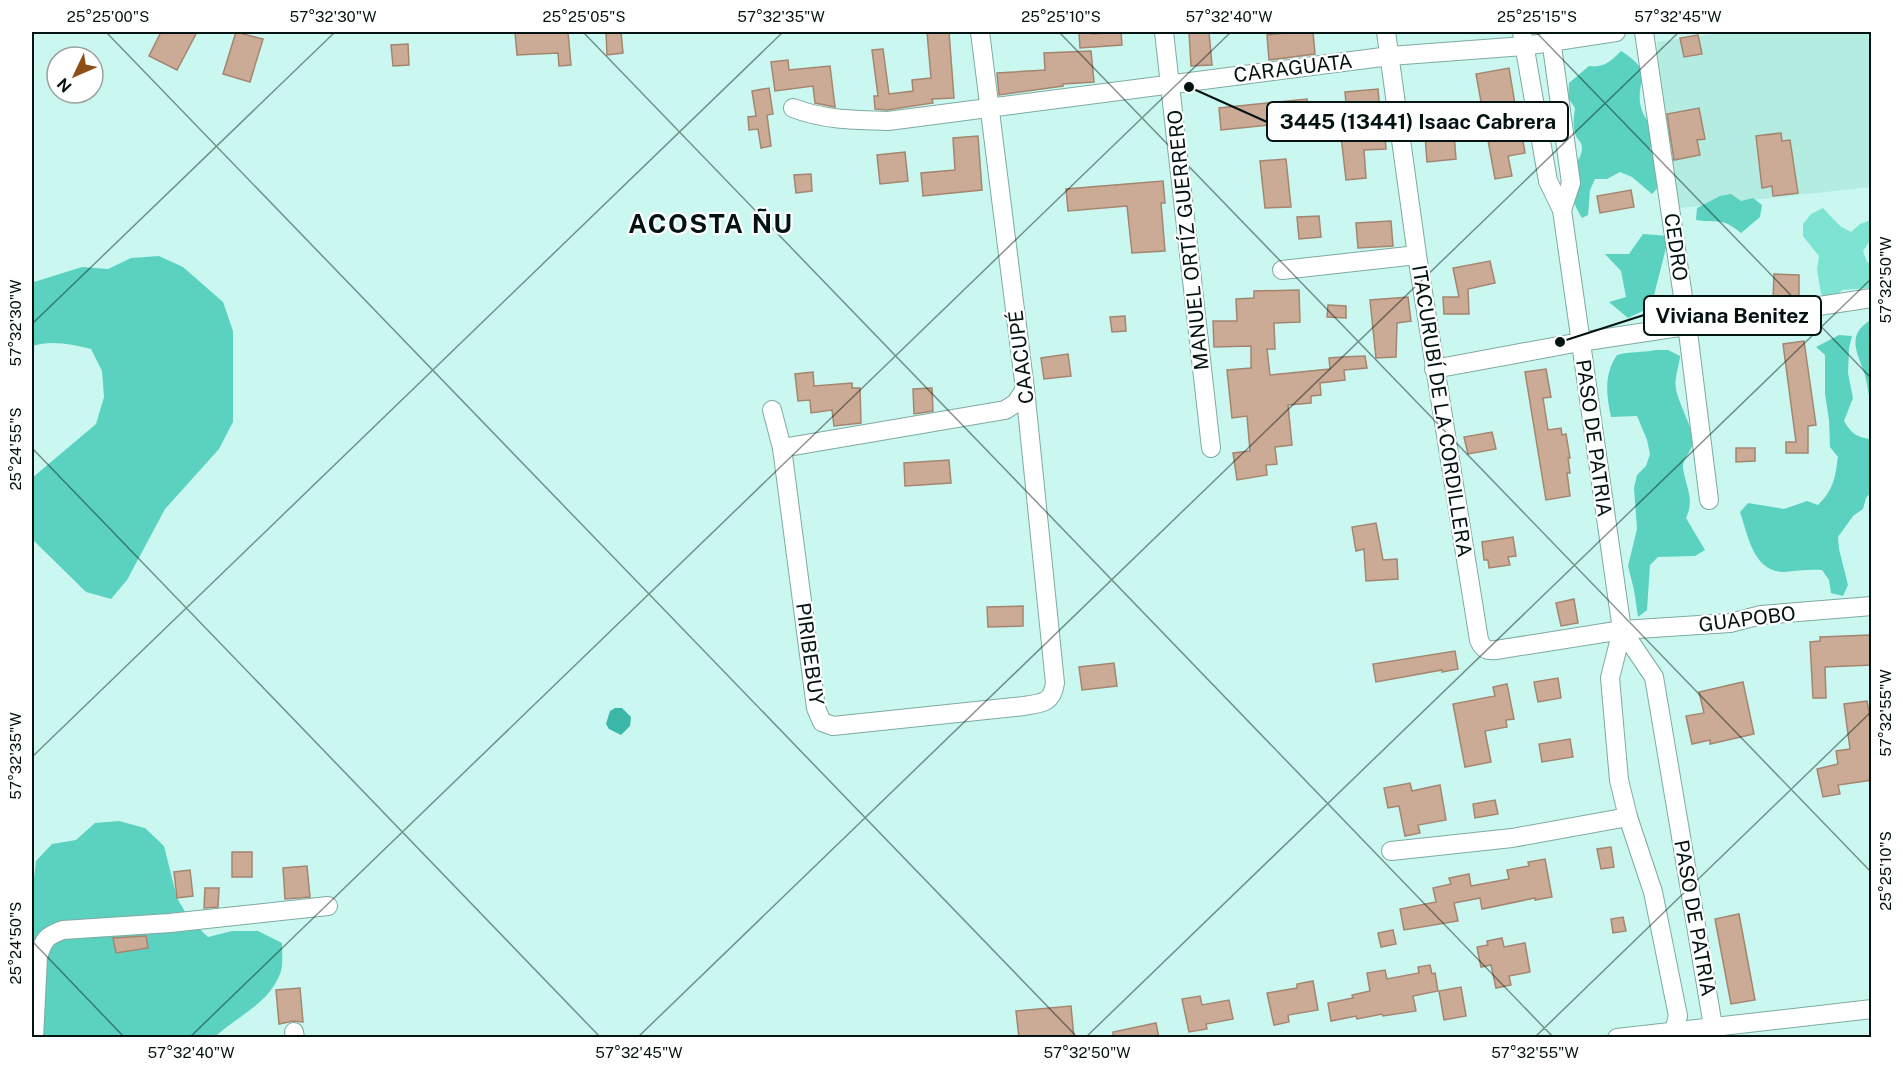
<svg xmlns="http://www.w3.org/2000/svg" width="1903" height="1069" font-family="'Public Sans',sans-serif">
<rect width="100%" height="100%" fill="#caf8f0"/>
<polygon fill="#b4ece2" points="1728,32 1871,32 1871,187 1671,209 1657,42"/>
<polygon fill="#7de4d4" points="1823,208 1840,226 1851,232 1860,224 1871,220 1871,239 1863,251 1867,262 1871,263 1871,288 1842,290 1833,300 1821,294 1817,269 1819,256 1803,236 1803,224 1811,214"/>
<g fill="#5bd2c0">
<path d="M1621,51c36,23 14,27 20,56 4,19 21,18 9,42l9,22 2,13 -9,10 -20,-17 -12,-5 -13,7h-12l-5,11 -2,25 -6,3c-10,-15 -13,-31 -8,-49 2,-8 8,-12 8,-21 0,-6 -4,-8 -6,-12 -4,-9 -2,-19 -1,-28l-7,-10 1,-15 20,-17c15,2 21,-4 32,-15z"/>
<path d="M1731,194l10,7 12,-3 9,7 -2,12 -19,16c-21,-17 -22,-9 -45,-13l1,-12 23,-12z"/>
<polygon points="1643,234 1669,236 1651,307 1628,318 1609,302 1626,297 1621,271 1605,254 1629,254"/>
<path d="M159,256l24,11 40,35 10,29v91l-14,27 -54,60 -38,71 -16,19 -25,-7 -54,-53v-61l64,-54 8,-27 -2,-26 -11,-22c-20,-5 -40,-9 -59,-3v-66l2,2 48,-15 26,2 23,-11z"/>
<path d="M1871,320v89c-2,-11 -3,-23 -6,-34 -7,-22 -20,-40 6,-55z"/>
<path d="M1839,335l13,1 -3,12 -1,25 5,25 -9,23c7,12 13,17 28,18l-1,53 -5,6 -3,11 -10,7 -15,21 1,12 9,36 -5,11 -12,-3 -2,-13 -7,-10c-13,-1 -25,1 -38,2 -31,0 -36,-37 -44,-60l8,-9 36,6 23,-8 11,4c16,-16 17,-27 20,-48l-8,-10 -1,-27 -4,-26v-39l-9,-8z"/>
<path d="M1655,350h13l12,6c-1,11 -6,22 -4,33 2,13 19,44 17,53 -1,9 -11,17 -10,26 3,20 12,31 3,50l19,32 -10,6 -37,1 -8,8 -3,45 -9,7 -4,-27 -6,-24 9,-37 -3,-41 3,-13 9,-9 4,-12 -3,-14 -10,-24 -26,1c-5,-23 -7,-43 6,-62 13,-4 25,-2 38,-5z"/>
<path d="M119,821l26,7 19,18 13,52 13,22 18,17 24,-6h26l24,12c0,9 1,20 -1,28 -11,33 -43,44 -66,66h-174l-4,-8 -5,-96v-37l4,-35 16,-17 24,-4 19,-17z"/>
</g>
<polygon fill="#3ab7a6" points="615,708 622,708 631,717 630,726 621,735 609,729 606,724 610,711"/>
<g fill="#ccab96" stroke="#a48570" stroke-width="1.5">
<polygon points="161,32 197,32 177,70 149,56"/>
<polygon points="236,32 263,39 250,82 223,74"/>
<polygon points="515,32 568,32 571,65 559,66 558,53 517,55"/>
<polygon points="606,32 621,32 623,53 607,55"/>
<polygon points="927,32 949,32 954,98 932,99 933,103 887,110 875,109 874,96 878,96 872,50 883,49 889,94 913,91 912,80 931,78"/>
<polygon points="1079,32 1092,32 1092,34 1121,32 1122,45 1080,48"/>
<polygon points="1189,32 1209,32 1212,65 1191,66"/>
<polygon points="1294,32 1313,32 1315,54 1269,60 1267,35"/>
<polygon points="1698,35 1702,54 1684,57 1680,38"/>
<polygon points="408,44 409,65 393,66 391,45"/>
<polygon points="1091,51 1094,82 1063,84 1063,86 999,95 997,73 1045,70 1044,53"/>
<polygon points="788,60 789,70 830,66 835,107 815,103 813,86 775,91 771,62"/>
<polygon points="1509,68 1515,104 1510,105 1515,137 1522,135 1525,153 1508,156 1512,176 1495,179 1476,74"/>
<polygon points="769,88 773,114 767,115 771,146 761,148 758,129 749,130 748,117 756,116 752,91"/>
<polygon points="1378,89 1381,124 1384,123 1386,149 1364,150 1366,178 1346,180 1340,127 1348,126 1345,92"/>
<polygon points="1307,99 1309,121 1221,130 1219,108"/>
<polygon points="1699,108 1705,139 1697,140 1700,155 1674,160 1667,114"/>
<polygon points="1781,133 1782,141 1790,140 1798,193 1773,196 1772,186 1762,188 1756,136"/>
<polygon points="1454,134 1456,159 1427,162 1425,136"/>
<polygon points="978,136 982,190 923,196 921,173 955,170 953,138"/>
<polygon points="905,152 908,181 880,184 877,155"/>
<polygon points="1286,159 1291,207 1265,208 1260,161"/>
<polygon points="811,174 812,191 796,193 794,175"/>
<polygon points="1163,181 1165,203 1161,203 1165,251 1132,253 1127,206 1068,211 1066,189"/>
<polygon points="1631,190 1634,207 1600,213 1597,196"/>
<polygon points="1319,216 1321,237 1299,239 1297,217"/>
<polygon points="1391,221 1393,246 1358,248 1356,223"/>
<polygon points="1490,261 1495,283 1468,289 1469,314 1444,314 1443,297 1459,297 1453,268"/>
<polygon points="1774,274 1799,275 1799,298 1773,301"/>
<polygon points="1299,290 1300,322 1274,323 1275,349 1267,349 1270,375 1330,369 1329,358 1342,357 1365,356 1367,368 1344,370 1345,380 1320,383 1321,395 1311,396 1311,403 1288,405 1292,445 1275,447 1277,464 1266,465 1267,475 1237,480 1233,453 1250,451 1247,416 1232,418 1227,370 1251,368 1251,346 1214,347 1213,321 1237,321 1236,299 1254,298 1254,291"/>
<polygon points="1408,297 1411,321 1397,323 1396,357 1376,358 1370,300"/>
<polygon points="1328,305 1346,306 1346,318 1327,317"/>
<polygon points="1125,316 1126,331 1112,332 1110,317"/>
<polygon points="1804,341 1816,425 1808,426 1808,453 1786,453 1786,442 1796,442 1783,344"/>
<polygon points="1068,354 1071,376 1044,379 1041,358"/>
<polygon points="1546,369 1551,397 1543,398 1548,430 1561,428 1562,435 1566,434 1570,458 1568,458 1570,473 1567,473 1570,496 1546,500 1525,372"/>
<polygon points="813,372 814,386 852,383 852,388 860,388 861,423 834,426 832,410 811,413 810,400 798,401 795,374"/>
<polygon points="932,388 933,411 914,414 913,389"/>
<polygon points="1492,432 1496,449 1468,454 1464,437"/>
<polygon points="1736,448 1755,448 1755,461 1736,462"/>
<polygon points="949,460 951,483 905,486 904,463"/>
<polygon points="1376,523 1383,560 1397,559 1398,579 1366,581 1364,549 1356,551 1352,527"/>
<polygon points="1513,537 1516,556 1508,557 1510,565 1489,568 1488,560 1484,560 1482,542"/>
<polygon points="1574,599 1578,623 1561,626 1556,603"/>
<polygon points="1023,606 1023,626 988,627 987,607"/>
<polygon points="1870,635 1872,665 1825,667 1826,698 1813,698 1810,642 1820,641 1820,637"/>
<polygon points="1455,651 1458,669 1442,672 1442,670 1376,682 1373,664"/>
<polygon points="1114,663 1117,686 1082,690 1079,667"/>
<polygon points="1558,678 1561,698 1538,702 1534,682"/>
<polygon points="1743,682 1754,734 1710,744 1710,740 1692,744 1686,716 1704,713 1699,692"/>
<polygon points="1507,684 1514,719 1506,720 1507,727 1485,731 1491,762 1465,767 1453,704 1495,696 1493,687"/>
<polygon points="1867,701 1872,729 1872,780 1838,785 1840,794 1823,797 1817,769 1838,764 1836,751 1850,749 1844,704"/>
<polygon points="1570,739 1573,757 1542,762 1539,744"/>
<polygon points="1410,783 1412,791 1440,785 1446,820 1418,825 1420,833 1405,836 1399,806 1388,808 1384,788"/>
<polygon points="1495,800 1498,814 1475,818 1473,804"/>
<polygon points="1611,847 1614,867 1601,869 1597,849"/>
<rect x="232" y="852" width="20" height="25"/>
<polygon points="1545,859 1552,897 1535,900 1535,898 1482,909 1480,898 1454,903 1458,921 1404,930 1400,909 1436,902 1433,888 1451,884 1449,878 1469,874 1471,886 1509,879 1507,870 1529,866 1528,862"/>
<polygon points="307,866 310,897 285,899 283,868"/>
<polygon points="190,870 193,896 177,898 174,872"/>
<polygon points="205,888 219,888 218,907 204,908"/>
<polygon points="1739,914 1755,1000 1731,1004 1715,919"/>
<polygon points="1623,917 1626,931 1613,933 1611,919"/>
<polygon points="1393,930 1396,944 1381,947 1378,933"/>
<polygon points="146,936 148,948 116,953 113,938"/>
<polygon points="1502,938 1504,947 1525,943 1530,972 1509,976 1511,985 1496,988 1491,965 1481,967 1477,947 1488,945 1487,941"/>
<polygon points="1430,965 1432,974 1435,973 1438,991 1413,996 1416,1011 1383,1016 1382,1014 1357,1019 1356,1016 1331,1021 1328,1003 1353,998 1352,995 1370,991 1367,973 1385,970 1387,979 1419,973 1418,967"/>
<polygon points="1313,981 1318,1010 1288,1015 1289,1022 1274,1025 1267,993 1297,988 1297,984"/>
<polygon points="1461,987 1466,1016 1444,1020 1439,991"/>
<polygon points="300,988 303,1022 293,1021 279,1024 276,990"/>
<polygon points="1200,996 1202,1005 1229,1000 1233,1019 1206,1024 1207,1029 1189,1032 1182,999"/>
<polygon points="1071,1006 1074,1038 1019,1038 1016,1011"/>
<polygon points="1156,1023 1159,1038 1113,1038 1113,1032"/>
</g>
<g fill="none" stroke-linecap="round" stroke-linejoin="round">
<defs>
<g id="minor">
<polyline points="1164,32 1211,448"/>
<path d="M1386,32l31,223 62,385c4,9 7,11 17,10l126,-20 108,-7 31,-8 111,-9"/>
<polyline points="1522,32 1548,181 1562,210 1622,630 1610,678 1619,780 1628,817 1653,892 1678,1016 1672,1038"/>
<polyline points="1550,32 1571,183 1562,210"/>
<polyline points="1644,32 1687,324 1709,500"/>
<path d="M793,108c31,12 61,12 95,13l502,-65 134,-10 92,-14"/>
<polyline points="1282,270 1417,255"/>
<polyline points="1434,369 1580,342 1872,298"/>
<path d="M772,410l10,38 34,260 6,14 11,4 191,-20c19,-3 28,-3 31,-23l-30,-294 -45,-357"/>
<polyline points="782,448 1005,410 1016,403 1025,389"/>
<polyline points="1622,630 1654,677 1715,1038"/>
<polyline points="1391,851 1512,838 1628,817"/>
<polyline points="294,1032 295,1038"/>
<path d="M34,1038l4,-81c6,-18 8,-21 25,-27l107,-7 158,-17"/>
<polyline points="1617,1038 1872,1009"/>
</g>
</defs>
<use href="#minor" stroke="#7eaaa2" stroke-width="20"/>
<use href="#minor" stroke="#fff" stroke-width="18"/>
</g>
<path fill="none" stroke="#031311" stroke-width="1.5" stroke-opacity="0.45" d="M106,32l972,1006M583,32l971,1006M1059,32l813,841M1536,32l336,347M32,324l303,-292M32,448l569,590M32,757l751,-725M32,941l93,97M189,1038l1042,-1006M637,1038l1042,-1006M1085,1038l787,-760M1534,1038l338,-327"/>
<g text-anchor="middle" stroke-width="4.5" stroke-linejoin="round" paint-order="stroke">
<g font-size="20" fill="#031311" stroke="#fff">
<text transform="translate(1293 68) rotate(-7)" y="7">CARAGUATA</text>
<text transform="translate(1188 240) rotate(-96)" y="7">MANUEL ORTÍZ GUERRERO</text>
<text transform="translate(1676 247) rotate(82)" y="7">CEDRO</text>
<text transform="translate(1021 357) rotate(-97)" y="7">CAACUPÉ</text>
<text transform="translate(1442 411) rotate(81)" y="7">ITACURUBÍ DE LA CORDILLERA</text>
<text transform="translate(1594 438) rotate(82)" y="7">PASO DE PATRIA</text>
<text transform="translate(1747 619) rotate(-7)" y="7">GUAPOBO</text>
<text transform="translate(810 654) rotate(82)" y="7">PIRIBEBUY</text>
<text transform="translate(1695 918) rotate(80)" y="7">PASO DE PATRIA</text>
</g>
<g font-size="26" font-weight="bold" letter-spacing="1.5" fill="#031311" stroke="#fff">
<text x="711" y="233">ACOSTA ÑU</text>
</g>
</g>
<path fill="none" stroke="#031311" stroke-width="2" d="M1189 87L1267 122M1560 342L1644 315"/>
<g fill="#031311" stroke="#fff" stroke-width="2">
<circle cx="1189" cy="87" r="6"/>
<circle cx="1560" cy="342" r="6"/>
</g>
<g fill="#fff" stroke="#031311" stroke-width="2">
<rect x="1267" y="102" width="301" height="39" rx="6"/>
<rect x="1644" y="296" width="177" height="39" rx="6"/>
</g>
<g font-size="21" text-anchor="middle" font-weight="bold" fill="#031311">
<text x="1418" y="129">3445 (13441) Isaac Cabrera</text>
<text x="1732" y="323">Viviana Benitez</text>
</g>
<rect width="1903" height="1069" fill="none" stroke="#ffffff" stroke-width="66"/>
<g transform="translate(75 75) rotate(226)"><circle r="28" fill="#ffffff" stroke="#9aa1a0" stroke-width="1.5"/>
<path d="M0-4.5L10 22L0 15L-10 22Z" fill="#8f4e18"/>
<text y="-9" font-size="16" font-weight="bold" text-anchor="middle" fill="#031311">N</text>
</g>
<rect x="33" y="33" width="1837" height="1003" fill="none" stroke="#031311" stroke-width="2"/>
<g font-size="15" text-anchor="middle" fill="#031311">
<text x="108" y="22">25°25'00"S</text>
<text x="333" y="22">57°32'30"W</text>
<text x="584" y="22">25°25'05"S</text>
<text x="781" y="22">57°32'35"W</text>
<text x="1061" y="22">25°25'10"S</text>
<text x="1229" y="22">57°32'40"W</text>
<text x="1537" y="22">25°25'15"S</text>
<text x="1678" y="22">57°32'45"W</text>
<text transform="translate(1886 280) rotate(-90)" y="5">57°32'50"W</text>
<text transform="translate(16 323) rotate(-90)" y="5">57°32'30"W</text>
<text transform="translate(16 449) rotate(-90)" y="5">25°24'55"S</text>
<text transform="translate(1886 713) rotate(-90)" y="5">57°32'55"W</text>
<text transform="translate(16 756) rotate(-90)" y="5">57°32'35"W</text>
<text transform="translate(1886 871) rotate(-90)" y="5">25°25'10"S</text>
<text transform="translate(16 943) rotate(-90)" y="5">25°24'50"S</text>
<text x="191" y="1058">57°32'40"W</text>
<text x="639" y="1058">57°32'45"W</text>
<text x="1087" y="1058">57°32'50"W</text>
<text x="1535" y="1058">57°32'55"W</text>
</g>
</svg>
